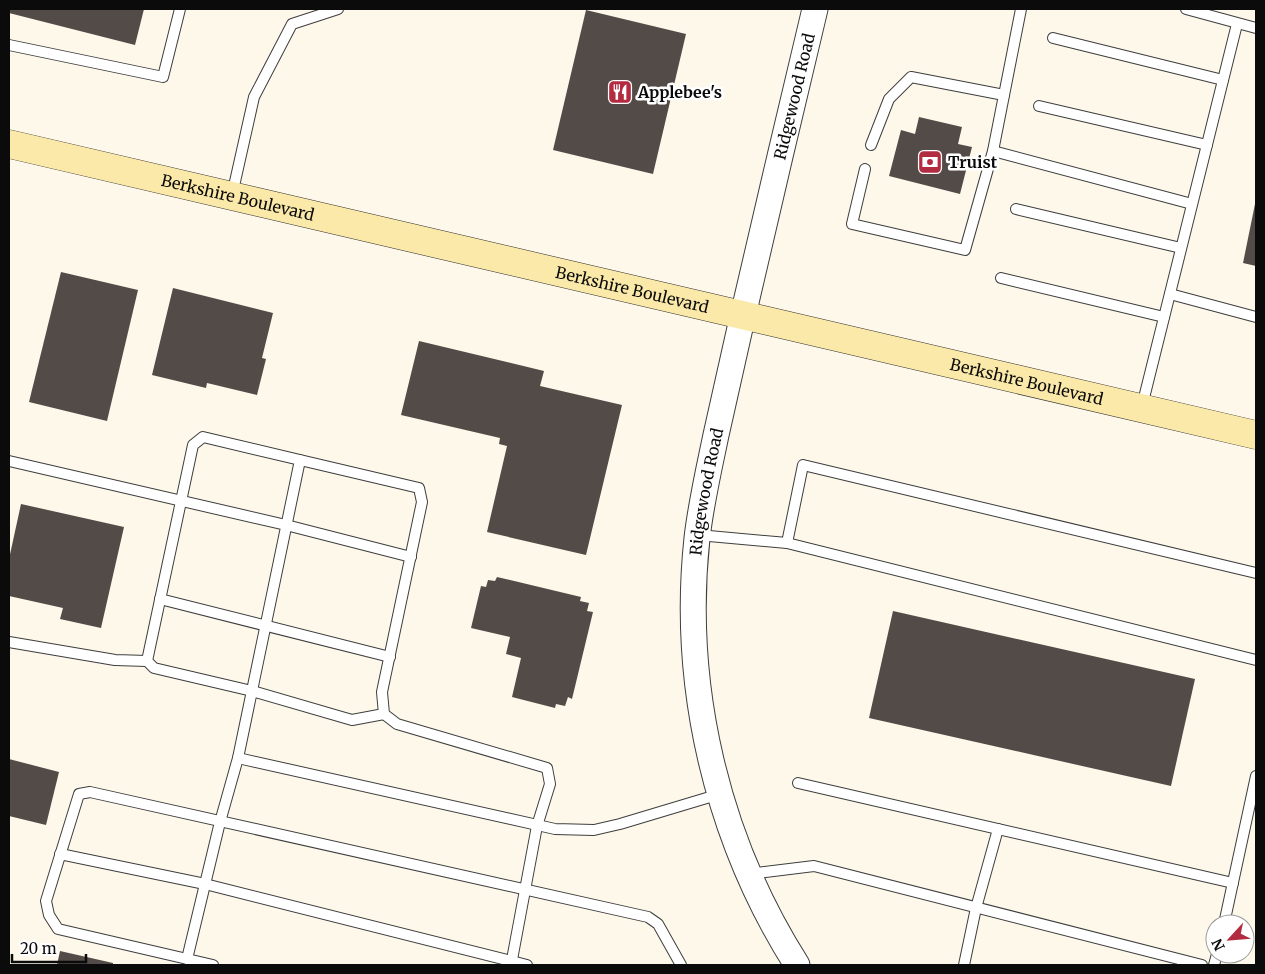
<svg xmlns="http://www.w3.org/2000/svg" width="1265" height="974" font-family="Merriweather,serif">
<rect width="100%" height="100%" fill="#fef8ea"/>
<g fill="#534b48">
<polygon points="9,9 144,9 135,45 9,13"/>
<polygon points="586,10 686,34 653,174 553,150"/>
<polygon points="919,117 962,127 958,144 972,147 960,194 889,176 901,130 915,134"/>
<polygon points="1255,204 1256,204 1256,266 1243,263"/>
<polygon points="61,272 138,290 107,421 29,402"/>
<polygon points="173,288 273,313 262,358 266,359 257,395 207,383 206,388 152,375"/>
<polygon points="419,341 544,371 540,386 622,405 586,555 487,532 507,446 499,444 500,438 401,415"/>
<polygon points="21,504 124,527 101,628 60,619 63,608 9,596 9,559"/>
<polygon points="497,577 581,597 580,601 589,603 587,611 593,612 572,699 568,697 565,706 556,704 555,708 512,697 521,658 506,654 510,637 471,628 481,586 486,587 488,580 495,581"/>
<polygon points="893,611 1195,679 1171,786 869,718"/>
<polygon points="9,759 59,772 46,825 9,816"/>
<polygon points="60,951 113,963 113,965 57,965"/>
</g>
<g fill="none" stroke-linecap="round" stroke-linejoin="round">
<defs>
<g id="service">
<polyline points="1186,9 1256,28"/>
<polyline points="1053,38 1223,80"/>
<polyline points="9,45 163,77 180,9"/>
<polyline points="1039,106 1207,145"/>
<polyline points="871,145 889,99 911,77 1004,95"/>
<polyline points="993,151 1192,204"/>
<polyline points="865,169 852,224 965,250 993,151 1021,9"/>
<polyline points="232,195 254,97 292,24 338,9"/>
<polyline points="1016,209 1181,248"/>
<polyline points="1001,278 1164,317"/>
<polyline points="1170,294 1256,317"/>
<polyline points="1142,406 1237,24"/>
<polyline points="300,460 419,488 422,502 382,692 384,714 397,724 547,768 550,784 537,826 511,965"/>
<polyline points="9,461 286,525 411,557"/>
<polyline points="698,535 787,543 803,465 1256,573"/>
<polyline points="787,543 1256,660"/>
<polyline points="160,599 390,657"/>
<polyline points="9,642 115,660 147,661"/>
<polyline points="238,758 555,829 594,830 620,824 720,794"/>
<polyline points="798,783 1233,883"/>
<polyline points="60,854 205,884 527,965"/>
<polyline points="749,874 814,866 1202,965"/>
<polyline points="1224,924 1256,776"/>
<polyline points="187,959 220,822 238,758 300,460 203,437 193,445 147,661 154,668 252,691 352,720 384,714"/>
<polyline points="213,965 58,929 49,915 46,901 79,794 90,792 648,917 658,924 681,965"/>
<polyline points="964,965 976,908 998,829"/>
<polyline points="1214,965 1217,954"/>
</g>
<g id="tertiary">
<path id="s1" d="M797,965c-80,-126 -116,-278 -100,-427 4,-35 12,-69 19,-103 8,-35 16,-71 24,-107 24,-106 50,-213 75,-319"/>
</g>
<g id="secondary">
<path id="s2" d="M9,144l1247,291"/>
</g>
</defs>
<use href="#service" stroke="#3e3e3e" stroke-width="12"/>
<use href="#tertiary" stroke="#3e3e3e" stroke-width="27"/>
<use href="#secondary" stroke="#2d2d2d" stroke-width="29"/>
<use href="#service" stroke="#fff" stroke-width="10"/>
<use href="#tertiary" stroke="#fff" stroke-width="25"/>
<use href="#secondary" stroke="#fbe9a9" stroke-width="28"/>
</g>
<defs>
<symbol id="restaurant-square" viewBox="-11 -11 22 22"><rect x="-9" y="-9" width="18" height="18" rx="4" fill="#b32b41" stroke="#fff"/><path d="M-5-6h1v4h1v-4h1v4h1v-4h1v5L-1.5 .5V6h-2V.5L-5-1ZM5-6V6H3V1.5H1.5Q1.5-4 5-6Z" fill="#fff"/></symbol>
<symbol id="bank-square" viewBox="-11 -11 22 22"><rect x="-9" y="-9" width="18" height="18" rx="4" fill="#b32b41" stroke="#fff"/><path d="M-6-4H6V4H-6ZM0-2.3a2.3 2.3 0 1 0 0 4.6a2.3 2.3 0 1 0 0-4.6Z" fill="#fff"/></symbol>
</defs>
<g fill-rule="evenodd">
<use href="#restaurant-square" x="606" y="78" width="28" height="28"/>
<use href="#bank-square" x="916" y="148" width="28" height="28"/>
</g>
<g text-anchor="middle" stroke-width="5" stroke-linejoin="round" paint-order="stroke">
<g font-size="16" font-weight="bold" fill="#0b0b0b" stroke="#fff" text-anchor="start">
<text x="638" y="98">Applebee's</text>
<text x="948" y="168">Truist</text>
</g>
<g font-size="16" fill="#0b0b0b" stroke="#fff">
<text dy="6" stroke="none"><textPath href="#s1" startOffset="899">Ridgewood Road</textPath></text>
<text dy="6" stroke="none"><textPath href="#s2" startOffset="235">Berkshire Boulevard</textPath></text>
<text dy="6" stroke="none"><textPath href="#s2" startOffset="640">Berkshire Boulevard</textPath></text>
<text dy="6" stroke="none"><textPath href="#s2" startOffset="1045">Berkshire Boulevard</textPath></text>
<text dy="6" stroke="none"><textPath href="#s1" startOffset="494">Ridgewood Road</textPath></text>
</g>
</g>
<rect width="1265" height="974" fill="none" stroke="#0b0b0b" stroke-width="20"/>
<g transform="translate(1230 939) rotate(244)"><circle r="24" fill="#ffffff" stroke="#9d9d9d"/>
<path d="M0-4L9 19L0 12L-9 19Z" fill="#b32b41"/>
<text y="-8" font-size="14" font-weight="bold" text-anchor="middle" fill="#0b0b0b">N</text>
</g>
<path d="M12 954v8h74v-8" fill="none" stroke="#0b0b0b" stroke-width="2.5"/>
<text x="20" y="954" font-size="15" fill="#0b0b0b" stroke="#ffffff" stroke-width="4" paint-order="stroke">20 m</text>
</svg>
